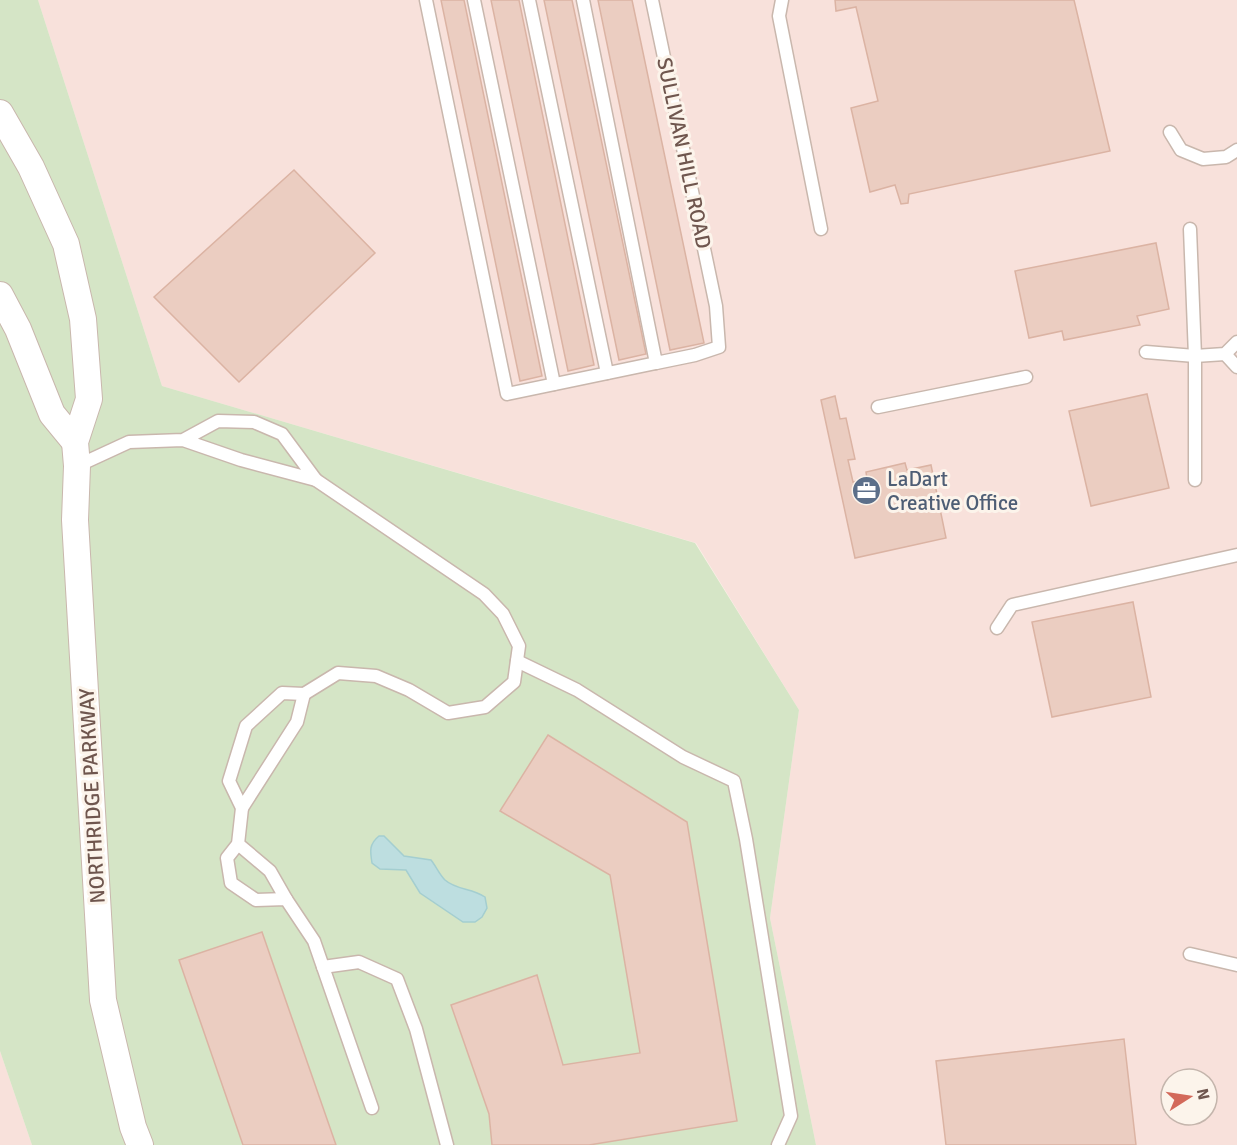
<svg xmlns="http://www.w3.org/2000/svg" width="1237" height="1145" font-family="Signika,sans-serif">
<rect width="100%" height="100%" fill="#f9f0e6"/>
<g fill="#f8e1db" fill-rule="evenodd">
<path d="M38,0h1199v1145h-421l-46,-227 29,-208 -103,-167 -534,-157zM1171,1079h36v36h-36z"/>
<polygon points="0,1051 32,1145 0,1145"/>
</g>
<polygon fill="#d5e5c6" points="0,0 38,0 162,386 695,543 799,710 770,918 816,1145 32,1145 0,1051"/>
<path fill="#bddee0" stroke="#a4ced0" stroke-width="1.5" d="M379,836h5l20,20 27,4c5,6 8,14 14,20 11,10 27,8 40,17l2,11 -5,9 -7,5h-12l-43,-29 -14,-23 -26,-1 -8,-6c-2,-12 -3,-19 7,-27z"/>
<g fill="#ebcdc1" stroke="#dbb3a3" stroke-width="1.5">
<polygon points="441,0 464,0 542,376 520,381"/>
<polygon points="491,0 519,0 594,365 568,371"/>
<polygon points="544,0 572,0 646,354 619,360"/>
<polygon points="598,0 632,0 704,343 670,350"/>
<polygon points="835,0 1074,0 1110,151 909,194 908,203 901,204 895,185 870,192 851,108 878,101 856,7 836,11"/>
<polygon points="294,170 375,253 239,382 154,297"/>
<polygon points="1156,243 1169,309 1137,316 1140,325 1064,340 1062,331 1029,338 1015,271"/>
<polygon points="1147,394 1169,488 1091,506 1069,411"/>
<polygon points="835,396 840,419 846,418 855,459 848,460 853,482 867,479 866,472 905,463 907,470 931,465 946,538 855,558 821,400"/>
<polygon points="1133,602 1151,697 1052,717 1032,622"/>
<polygon points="548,735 687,822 737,1121 589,1145 492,1145 489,1114 451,1005 537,975 563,1065 640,1053 610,875 500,811"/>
<polygon points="262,932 336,1145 243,1145 179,960"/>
<polygon points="1124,1039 1136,1145 946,1145 936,1061"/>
</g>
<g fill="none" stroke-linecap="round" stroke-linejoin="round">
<defs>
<g id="service">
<polyline points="426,0 507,394 656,363"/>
<polyline points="474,0 554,384"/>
<polyline points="529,0 607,373"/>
<polyline points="583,0 656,363 695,355 719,347 716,306 652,0"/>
<polyline points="782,0 779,16 821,229"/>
<polyline points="1170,132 1181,150 1203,159 1226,157 1237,150"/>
<polyline points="1190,229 1195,356 1195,480"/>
<polyline points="1146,352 1195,356 1225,354 1237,342"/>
<polyline points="1225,354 1237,367"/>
<polyline points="878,407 1026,377"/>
<polyline points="77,466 129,442 183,440 241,460 316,480 282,434 254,422 218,421 183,440"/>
<polyline points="316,480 484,594 503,614 519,646 514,682 485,707 448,713 409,690 376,676 338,673 304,694 282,693 246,726 229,781 242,808 238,844 227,858 231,883 256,900 286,899 314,941 372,1108"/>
<polyline points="997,628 1012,605 1237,555"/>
<polyline points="517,661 577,690 683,757 734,781 746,839 791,1116 778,1145"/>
<polyline points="242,808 297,722 304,694"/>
<polyline points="238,844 270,871 286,899"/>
<polyline points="1190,954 1237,965"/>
<polyline points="323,967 359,962 397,979 416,1029 447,1145"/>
</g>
<g id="minor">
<polyline points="0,113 31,167 66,244 83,319 89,399 75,442 77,466 75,520 103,1000 133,1127 140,1145"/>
<polyline points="0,295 18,329 52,414 75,442"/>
</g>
</defs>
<use href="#service" stroke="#c9b7ad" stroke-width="15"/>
<use href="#minor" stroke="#c9b7ad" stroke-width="28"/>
<use href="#service" stroke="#fff" stroke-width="12"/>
<use href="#minor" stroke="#fff" stroke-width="26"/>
</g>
<defs>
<symbol id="office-disc" viewBox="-11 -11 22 22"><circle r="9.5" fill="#5c6f8a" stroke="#fcf4eb"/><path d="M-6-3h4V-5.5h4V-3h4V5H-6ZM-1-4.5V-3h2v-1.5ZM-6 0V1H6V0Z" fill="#fff"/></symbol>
</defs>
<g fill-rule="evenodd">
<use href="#office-disc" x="850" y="474" width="33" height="33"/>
</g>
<g text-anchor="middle" stroke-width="6" stroke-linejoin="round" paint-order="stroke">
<g font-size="21" fill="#6f564e" stroke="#fcf4eb">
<text transform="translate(684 153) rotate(78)" y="7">SULLIVAN HILL ROAD</text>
<text transform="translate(92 796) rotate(-93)" y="7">NORTHRIDGE PARKWAY</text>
</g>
<g font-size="21" fill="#4e5e75" stroke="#fcf4eb" text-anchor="start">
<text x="887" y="486">LaDart<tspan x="887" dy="24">Creative Office</tspan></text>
</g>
</g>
<g transform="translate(1189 1097) rotate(78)"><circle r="28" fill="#fcf4eb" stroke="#c4b5ac" stroke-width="1.5"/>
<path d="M0-4.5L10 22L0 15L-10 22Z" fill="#d3695a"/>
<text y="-9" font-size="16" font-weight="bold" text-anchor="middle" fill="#6f564e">N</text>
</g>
</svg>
